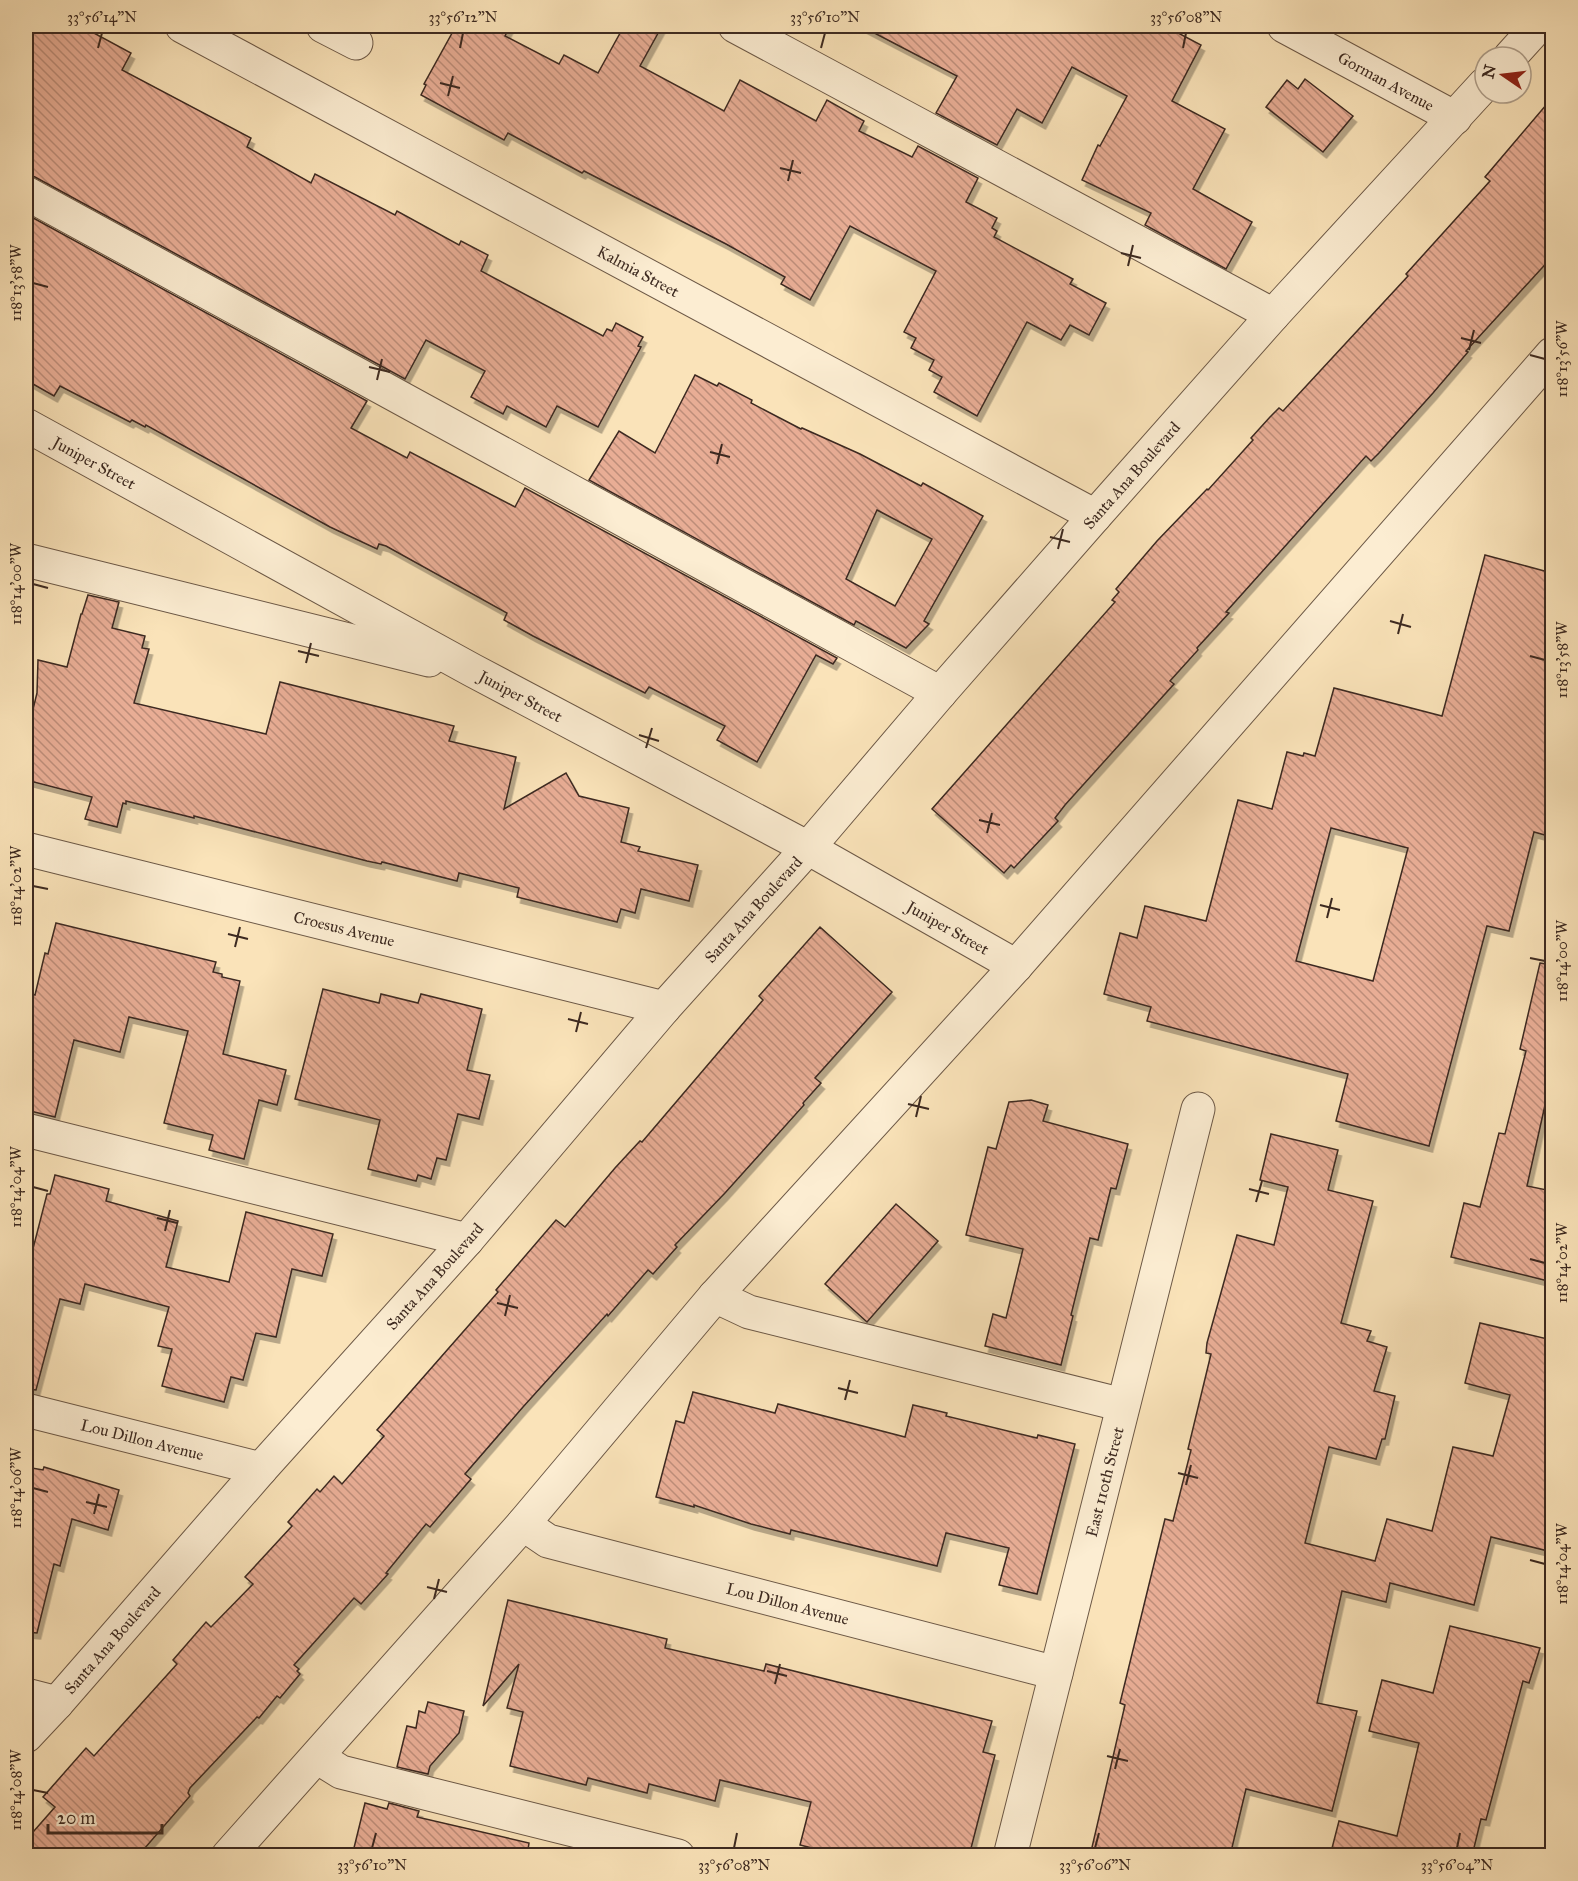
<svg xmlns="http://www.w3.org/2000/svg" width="1578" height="1881" font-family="'IM FELL Great Primer',serif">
<defs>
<pattern id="building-back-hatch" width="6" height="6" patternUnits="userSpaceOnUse" patternTransform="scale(1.5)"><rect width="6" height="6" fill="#e8ad95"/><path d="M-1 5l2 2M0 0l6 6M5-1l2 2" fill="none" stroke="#bd8d79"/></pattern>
<filter id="shadow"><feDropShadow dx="3.5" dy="6" stdDeviation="0" flood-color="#0004"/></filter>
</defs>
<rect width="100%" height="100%" fill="#fae3b9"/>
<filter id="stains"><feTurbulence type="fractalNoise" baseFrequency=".00333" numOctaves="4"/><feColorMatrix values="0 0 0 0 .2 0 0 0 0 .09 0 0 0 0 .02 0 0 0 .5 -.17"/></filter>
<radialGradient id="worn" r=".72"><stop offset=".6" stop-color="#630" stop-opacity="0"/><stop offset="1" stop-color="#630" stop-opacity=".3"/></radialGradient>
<g fill="url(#building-back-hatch)" stroke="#3c2920" stroke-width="1.5" fill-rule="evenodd" filter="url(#shadow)">
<polygon points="26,26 81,26 131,53 122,70 251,138 247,147 311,183 315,174 395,215 397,211 459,245 461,241 488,255 481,271 603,336 607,329 612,331 616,323 643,337 638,346 641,347 598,427 557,406 546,427 507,406 503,414 471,397 485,371 426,340 405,379 35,177 26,174"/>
<polygon points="456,26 510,26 505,36 559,64 564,55 598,73 624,26 662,26 640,66 724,111 740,80 816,121 827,100 864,121 859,131 912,157 918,146 978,178 966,202 997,218 992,228 997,231 994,237 1073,279 1070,284 1106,303 1089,335 1070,325 1061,340 1027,322 977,416 934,392 942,377 929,370 934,360 911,348 916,338 904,332 936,271 850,226 810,300 781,284 785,277 726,244 584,171 582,173 508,133 504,140 421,95 426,85 424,84"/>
<polygon points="861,26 1165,26 1201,45 1172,101 1225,129 1193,189 1252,222 1226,269 1145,225 1151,213 1082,180 1098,145 1100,146 1127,96 1072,67 1042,123 1017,109 997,145 936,113 957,76"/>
<polygon points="1305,79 1353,116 1323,152 1266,107 1287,80 1298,89"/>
<polygon points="1552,98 1552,257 1466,351 1468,352 1433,393 1379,453 1371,461 1366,456 1226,612 1229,613 1197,648 1198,650 1170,681 1174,684 1065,805 1055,818 1058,821 1014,868 1011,865 1004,873 932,809 1115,602 1112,600 1119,592 1116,589 1157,541 1207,489 1208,490 1253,440 1251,438 1270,417 1279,408 1283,411 1408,276 1406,274 1490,181 1485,177"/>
<polygon points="26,214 367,401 351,428 407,458 410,452 515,507 525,488 837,658 833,664 816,655 757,762 717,740 725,726 649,687 645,693 533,636 504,620 507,613 386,546 379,544 377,549 330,527 146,425 145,427 132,420 130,422 60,386 54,396 26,380"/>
<path d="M695,375l22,11 2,-3 33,17 -1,3 50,26 1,-1 58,26 61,32 2,-3 60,33 -59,105 5,3 -23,24 -50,-27 -2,4 -265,-145 30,-49 36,22zM877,510l55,29 -37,67 -49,-27z"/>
<path d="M1485,555l67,18v264l-18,-5 -25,99 -22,-5 -58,220 -93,-25 12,-47 -201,-53 4,-14 -47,-13 16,-61 17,5 8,-32 61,15 32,-121 34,9 15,-57 16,4 1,-3 11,3 19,-68 108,28zM1331,828l77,20 -35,133 -77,-20z"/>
<polygon points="88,595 119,602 112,628 145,636 142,648 149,649 134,703 266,734 280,682 454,726 449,741 516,757 504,809 566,773 579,796 629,808 621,842 640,847 638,851 698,865 689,901 641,889 635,913 621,909 617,922 517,897 519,888 459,873 457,881 382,862 381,864 367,861 194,816 194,818 126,801 126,804 123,803 117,827 85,819 92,797 26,780 26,738 37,693 38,660 67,667 81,614 82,614"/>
<polygon points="56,923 216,962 213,972 222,974 222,977 240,981 223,1054 286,1070 277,1105 259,1100 244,1159 209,1150 213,1135 164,1123 188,1031 129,1017 120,1052 74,1040 55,1117 26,1110 26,992 35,995 45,953 48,954"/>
<polygon points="820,927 892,992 815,1078 821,1083 803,1103 804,1105 725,1193 675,1245 677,1247 653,1274 648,1270 608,1316 607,1314 523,1407 465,1474 471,1479 430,1527 426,1524 386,1573 388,1574 361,1604 354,1598 294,1665 299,1669 297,1671 300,1674 280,1698 277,1696 259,1718 257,1717 190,1788 188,1793 190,1796 138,1856 26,1856 26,1840 55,1807 43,1797 86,1748 94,1756 177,1664 173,1660 206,1622 211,1627 253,1584 245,1577 292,1526 288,1522 317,1489 320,1492 334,1476 342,1484 384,1436 377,1430 498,1292 496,1290 556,1220 565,1227 615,1168 640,1141 642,1142 763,1000 759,996"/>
<polygon points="1540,963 1552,965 1552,1107 1545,1105 1527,1186 1552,1191 1552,1282 1451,1257 1464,1203 1480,1207 1499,1133 1505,1134 1526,1051 1520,1049"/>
<polygon points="323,989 379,1003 381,994 418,1003 421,994 482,1009 467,1070 490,1075 479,1119 458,1114 446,1160 437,1158 431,1179 418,1175 416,1181 368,1169 380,1120 295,1099"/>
<polygon points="1031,1100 1048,1105 1043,1121 1128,1144 1116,1189 1111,1188 1098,1240 1090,1238 1071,1315 1073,1316 1061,1365 985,1346 993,1314 1006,1318 1023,1249 966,1235 988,1147 996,1149 1009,1102"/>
<polygon points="1271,1134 1338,1150 1328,1190 1373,1201 1341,1323 1371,1331 1367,1341 1387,1347 1374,1391 1395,1396 1385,1439 1382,1439 1376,1459 1329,1447 1305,1543 1375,1561 1387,1519 1432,1531 1453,1447 1493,1456 1510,1395 1465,1383 1480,1323 1552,1340 1552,1552 1491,1537 1474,1605 1390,1583 1386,1602 1342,1591 1317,1703 1357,1711 1332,1811 1246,1789 1230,1856 1090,1856 1125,1705 1120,1703 1165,1519 1173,1521 1191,1450 1188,1449 1211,1354 1206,1353 1207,1343 1237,1235 1274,1245 1288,1187 1260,1180"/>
<polygon points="55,1175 109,1189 106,1201 178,1221 166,1267 229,1282 246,1212 333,1234 322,1276 292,1269 276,1337 256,1333 243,1380 231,1377 224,1402 162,1386 172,1349 158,1346 169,1307 85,1284 80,1304 60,1299 36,1390 26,1389 26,1276 47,1194 50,1194"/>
<polygon points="896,1204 938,1241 867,1322 825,1284"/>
<polygon points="693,1392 775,1413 778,1404 905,1437 913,1405 947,1413 946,1416 1037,1438 1038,1435 1075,1444 1037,1594 999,1585 1009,1548 946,1533 937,1566 791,1530 790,1534 751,1524 694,1505 694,1507 656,1497 676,1421 684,1423"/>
<polygon points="26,1467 43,1470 44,1467 119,1490 108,1530 72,1519 60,1566 54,1564 37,1633 26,1632"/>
<polygon points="508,1600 667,1639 665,1648 764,1671 766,1664 992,1721 983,1752 995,1755 969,1856 844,1856 800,1845 811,1802 720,1780 715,1801 649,1784 647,1793 588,1778 586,1785 510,1766 523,1712 507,1708 519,1664 483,1706"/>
<polygon points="1450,1626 1540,1648 1529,1683 1523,1681 1486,1820 1481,1819 1472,1856 1330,1856 1339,1821 1397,1836 1419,1743 1369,1731 1382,1680 1433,1693"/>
<polygon points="428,1702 464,1711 459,1733 430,1766 428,1774 397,1767 407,1726 416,1728 419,1711 425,1713"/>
<polygon points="365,1803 387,1809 389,1803 419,1811 417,1817 529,1843 527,1856 352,1856"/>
</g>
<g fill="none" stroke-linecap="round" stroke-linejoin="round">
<defs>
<g id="minor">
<path id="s1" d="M182,26l913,490"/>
<polyline points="323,26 356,43"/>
<polyline points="735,26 1273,315"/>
<path id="s2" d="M1284,26l171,92"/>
<polyline points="1510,57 1538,26"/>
<polyline points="26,193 940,693"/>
<path id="s3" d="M26,425l446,245 336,178 208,118"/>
<polyline points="26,560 429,660"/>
<path id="s4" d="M26,849l638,159"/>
<polyline points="26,1130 467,1240"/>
<polyline points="715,1296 749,1312 1123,1405"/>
<path id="s5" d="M26,1410l235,59"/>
<path id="s6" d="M523,1524l25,17 508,132"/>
<polyline points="26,1695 57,1703"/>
<path id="s7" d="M26,1736l31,-33 204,-234 206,-229 197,-232 144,-160 132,-155 155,-177 178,-201 212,-231"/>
<polyline points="317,1757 341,1772 678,1856"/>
<polyline points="228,1856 523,1524 715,1296 1016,966 1552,354"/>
<path id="s8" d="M1010,1856l188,-747"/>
</g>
</defs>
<use href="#minor" stroke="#6c5846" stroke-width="35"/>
<use href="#minor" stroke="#fcedd2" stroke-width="33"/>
</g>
<path fill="none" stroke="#3c2920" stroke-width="2" d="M98,48l4,-15M460,48l3,-15M821,48l4,-15M1183,48l3,-15M440,83l20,5M448,96l5,-20M780,168l21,5M788,181l5,-21M1121,253l20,5M1128,266l5,-21M33,283l15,4M1461,338l20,5M1469,350l5,-20M1530,355l15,4M369,367l21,5M377,380l5,-21M710,452l20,5M717,464l5,-20M1050,537l20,5M1058,549l5,-20M33,584l15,4M1390,621l21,6M1398,634l5,-20M298,651l21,5M1530,656l15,4M306,663l5,-20M639,735l20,6M646,748l6,-20M979,820l21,5M987,833l5,-20M33,886l15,3M1320,905l20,5M1327,918l5,-20M228,934l20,5M235,947l5,-20M1530,958l15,3M568,1019l20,5M576,1032l5,-20M908,1104l21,5M916,1117l5,-21M33,1187l15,4M1249,1189l20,5M1256,1202l6,-21M157,1218l20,5M165,1231l5,-21M1530,1259l15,4M497,1303l21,5M505,1316l5,-21M838,1388l20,5M845,1400l5,-20M1178,1473l20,5M1186,1485l5,-20M33,1488l15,4M86,1502l21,5M94,1514l5,-20M1530,1560l15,4M427,1587l20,5M434,1599l5,-20M767,1671l20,5M775,1684l5,-20M1107,1756l21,5M1115,1769l5,-20M33,1790l15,3M372,1848l4,-15M734,1848l3,-15M1095,1848l4,-15M1457,1848l3,-15"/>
<g text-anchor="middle" stroke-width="4.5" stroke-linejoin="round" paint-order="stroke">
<g font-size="16" fill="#3c2920" stroke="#fcedd2">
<text dy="6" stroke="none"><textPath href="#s2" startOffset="116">Gorman Avenue</textPath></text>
<text dy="6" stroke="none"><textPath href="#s1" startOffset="518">Kalmia Street</textPath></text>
<text dy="6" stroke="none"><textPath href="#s3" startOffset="78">Juniper Street</textPath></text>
<text dy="6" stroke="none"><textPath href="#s7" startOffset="1677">Santa Ana Boulevard</textPath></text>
<text dy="6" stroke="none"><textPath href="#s3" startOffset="564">Juniper Street</textPath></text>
<text dy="6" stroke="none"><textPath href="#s7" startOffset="1101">Santa Ana Boulevard</textPath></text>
<text dy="6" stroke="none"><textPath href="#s3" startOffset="1050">Juniper Street</textPath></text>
<text dy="6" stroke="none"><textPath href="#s4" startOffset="328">Croesus Avenue</textPath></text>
<text dy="6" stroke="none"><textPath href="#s7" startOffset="615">Santa Ana Boulevard</textPath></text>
<text dy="6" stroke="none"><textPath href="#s5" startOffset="120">Lou Dillon Avenue</textPath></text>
<text dy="6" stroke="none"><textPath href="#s8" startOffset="386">East 110th Street</textPath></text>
<text dy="6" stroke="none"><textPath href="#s6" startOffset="278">Lou Dillon Avenue</textPath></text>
<text dy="6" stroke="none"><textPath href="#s7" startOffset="129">Santa Ana Boulevard</textPath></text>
</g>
</g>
<rect width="1578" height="1881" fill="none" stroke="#fae3b9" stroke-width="66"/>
<g transform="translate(1503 75) rotate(284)"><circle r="28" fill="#fcedd2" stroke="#af9f8b" stroke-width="1.5"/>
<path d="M0-4.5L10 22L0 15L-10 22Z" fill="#8f2418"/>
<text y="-9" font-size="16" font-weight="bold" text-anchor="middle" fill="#3c2920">N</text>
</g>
<path d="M48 1824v9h114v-9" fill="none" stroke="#3c2920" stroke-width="3"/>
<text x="57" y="1824" font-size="18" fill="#3c2920" stroke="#fcedd2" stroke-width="4.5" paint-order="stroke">20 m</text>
<rect x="33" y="33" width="1512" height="1815" fill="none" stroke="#3c2920" stroke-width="2"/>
<g font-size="15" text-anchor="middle" fill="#3c2920">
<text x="102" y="22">33°56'14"N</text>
<text x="463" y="22">33°56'12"N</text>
<text x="825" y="22">33°56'10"N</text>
<text x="1186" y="22">33°56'08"N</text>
<text transform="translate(16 283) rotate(-90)" y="5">118°13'58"W</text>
<text transform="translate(1562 359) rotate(-90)" y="5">118°13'56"W</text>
<text transform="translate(16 584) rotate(-90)" y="5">118°14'00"W</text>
<text transform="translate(1562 660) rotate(-90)" y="5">118°13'58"W</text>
<text transform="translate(16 886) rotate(-90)" y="5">118°14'02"W</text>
<text transform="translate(1562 961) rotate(-90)" y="5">118°14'00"W</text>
<text transform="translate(16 1187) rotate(-90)" y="5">118°14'04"W</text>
<text transform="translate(1562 1263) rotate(-90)" y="5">118°14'02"W</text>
<text transform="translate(16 1488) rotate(-90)" y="5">118°14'06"W</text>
<text transform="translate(1562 1564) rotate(-90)" y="5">118°14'04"W</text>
<text transform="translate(16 1790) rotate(-90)" y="5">118°14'08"W</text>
<text x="372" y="1870">33°56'10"N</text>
<text x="734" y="1870">33°56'08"N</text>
<text x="1095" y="1870">33°56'06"N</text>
<text x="1457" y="1870">33°56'04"N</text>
</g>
<rect width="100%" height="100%" filter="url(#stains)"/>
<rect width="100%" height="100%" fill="url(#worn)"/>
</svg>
